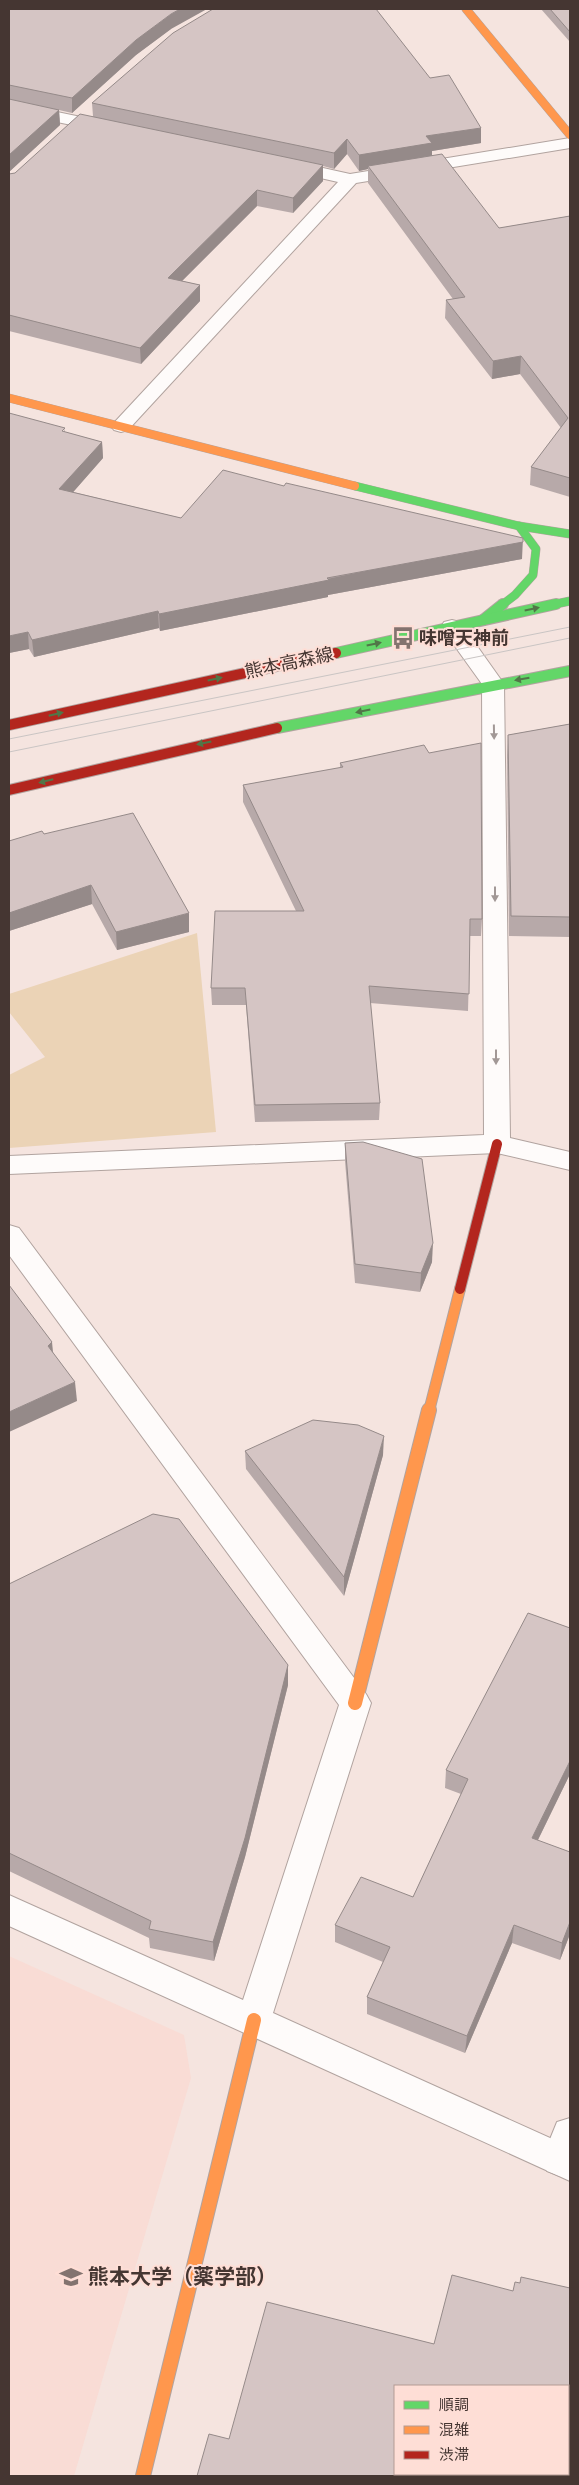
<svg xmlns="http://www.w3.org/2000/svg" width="579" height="2485" font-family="'Fira Sans','Noto Sans JP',sans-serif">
<rect width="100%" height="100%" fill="#f5e4df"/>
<polygon fill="#f9dcd5" points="9,1956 184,2035 191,2078 74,2476 9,2476"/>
<polygon fill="#ebd3b6" points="197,933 216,1132 9,1148 9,1075 45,1057 9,1012 9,994"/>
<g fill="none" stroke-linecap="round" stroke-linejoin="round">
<defs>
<polygon id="lane" points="570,2118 570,2172 560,2176 547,2171 542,2159 557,2122"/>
<g id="street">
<polygon points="9,102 110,123 116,124 119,128 116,132 110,133 9,112"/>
<polygon points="570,138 570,148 356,183 128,430 121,432 114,430 111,426 338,182 281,169 278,165 281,161 287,160 350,174"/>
<polygon points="452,620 460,622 504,684 510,1138 570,1152 570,1170 497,1153 9,1174 9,1156 484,1135 482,684 441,627 444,622"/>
<polygon points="9,1225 19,1228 366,1694 371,1703 273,2013 570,2147 570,2181 9,1926 9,1895 243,2000 339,1705 9,1255"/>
</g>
<g id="fast-far1">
<polyline points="355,486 519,526 570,534"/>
<polyline points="502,605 515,595 533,575 536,549 519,526"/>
<polyline points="551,605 570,601"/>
</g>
<g id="fast">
<polyline points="483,620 503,604"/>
<polyline points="336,653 556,604"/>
<polyline points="277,728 570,671"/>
</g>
<g id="slow-far2">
<polyline points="466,9 570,135"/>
<polyline points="9,398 355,486"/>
</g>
<polyline id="slow-far1" points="429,1411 460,1289"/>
<g id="slow">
<polyline points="355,1703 429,1410"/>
<polyline points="143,2476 254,2020"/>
</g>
<g id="jam">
<polyline points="9,725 336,653"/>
<polyline points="9,790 277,728"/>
<polyline points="460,1289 497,1144"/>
</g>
</defs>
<use href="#lane" stroke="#b1a39f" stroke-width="2"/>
<use href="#street" stroke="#b1a39f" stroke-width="2"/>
<use href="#fast-far1" stroke="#b1a39f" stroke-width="9"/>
<use href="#fast" stroke="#b1a39f" stroke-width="12"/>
<use href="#slow-far2" stroke="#b1a39f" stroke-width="9"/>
<use href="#slow-far1" stroke="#b1a39f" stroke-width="12"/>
<use href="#slow" stroke="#b1a39f" stroke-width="16"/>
<use href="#jam" stroke="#b1a39f" stroke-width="12"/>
<use href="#lane" fill="#fefbfa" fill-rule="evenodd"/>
<use href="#street" fill="#fefbfa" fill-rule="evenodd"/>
<use href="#fast-far1" stroke="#63d668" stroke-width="8"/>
<use href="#fast" stroke="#63d668" stroke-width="10"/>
<use href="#slow-far2" stroke="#ff974d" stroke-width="8"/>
<use href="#slow-far1" stroke="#ff974d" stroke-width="10"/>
<use href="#slow" stroke="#ff974d" stroke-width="14"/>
<use href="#jam" stroke="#b3261e" stroke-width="10"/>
<g stroke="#cac5c4" stroke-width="1">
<polyline points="9,739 570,627"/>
<polyline points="9,752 570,638"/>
</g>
</g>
<g fill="#b7a9a9">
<polygon points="9,9 171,29 136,55 72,113 59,110 60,125 9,172"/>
<polygon points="541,9 570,9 570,42"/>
<polygon points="430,78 481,128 481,143 432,151 432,155 499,228 570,216 570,497 530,485 531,467 561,428 520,374 492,379 445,318 446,300 453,299 368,183 368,169 359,171 347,154 334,169 323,166 323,181 293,213 257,206 182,281 200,285 200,301 141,364 9,331 9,174 15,173 93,116 92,103"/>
<polygon points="65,428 65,432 102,442 103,458 73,492 181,518 522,559 328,595 328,597 160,631 159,628 34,657 29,649 9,653"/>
<polygon points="570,724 570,937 509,936 507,755 508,735"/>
<polygon points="340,763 482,919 481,936 470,936 468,1011 370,1003 380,1103 379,1120 255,1122 246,1005 212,1005 211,988 296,911 243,802 243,785 340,768"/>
<polygon points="44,834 189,932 117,950 92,904 9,931 9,841"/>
<polygon points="345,1143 432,1262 420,1292 355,1283 345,1161"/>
<polygon points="245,1451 383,1455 344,1596 246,1469"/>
<polygon points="9,1584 288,1665 288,1685 245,1857 214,1961 150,1948 149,1938 9,1871"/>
<polygon points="570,1628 570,1774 538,1840 570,1934 560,1960 512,1943 465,2053 367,2014 367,1997 383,1962 335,1942 335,1925 413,1897 461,1794 445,1788 446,1770"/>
<polygon points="520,2283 570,2288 570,2427 568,2427 568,2386 229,2439 434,2344 513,2291"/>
</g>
<g fill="#958a89">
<polygon points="180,9 207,9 171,29 136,55 72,113 72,98 136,40 171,14"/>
<polygon points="59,110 60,125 9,172 9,155"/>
<polygon points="481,128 481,143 432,151 432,159 368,166 368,169 359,171 359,155 426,136"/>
<polygon points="347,139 347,154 334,169 334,153"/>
<polygon points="323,165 323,181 293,213 293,198"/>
<polygon points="257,190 257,206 169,294 168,278"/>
<polygon points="200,285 200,301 141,364 140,348"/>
<polygon points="521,356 520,374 492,379 493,361"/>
<polygon points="102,442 103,458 61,506 59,489"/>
<polygon points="523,538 522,559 328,595 328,597 160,631 159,614"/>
<polygon points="158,611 159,628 34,657 32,640"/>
<polygon points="28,632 29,649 9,653 9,636"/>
<polygon points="91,885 92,904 9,931 9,913"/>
<polygon points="189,913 189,932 117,950 116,932"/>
<polygon points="433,1243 432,1262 420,1292 421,1273"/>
<polygon points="52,1342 54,1362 48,1346"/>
<polygon points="75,1382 77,1401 9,1432 9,1412"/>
<polygon points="384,1436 383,1455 344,1596 344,1577"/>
<polygon points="288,1665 288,1685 245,1857 214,1961 213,1942"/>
<polygon points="570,1761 570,1774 530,1856 532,1838"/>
<polygon points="570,1922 570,1934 560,1960 562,1943"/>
<polygon points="514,1925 512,1943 465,2053 467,2036"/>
</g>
<g fill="#d5c5c4" stroke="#958a89">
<polygon points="9,9 180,9 171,14 136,40 72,98 9,85"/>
<polygon points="213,9 376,9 430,78 449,75 481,128 426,136 432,143 359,155 347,139 334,153 92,103 173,33"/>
<polygon points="550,9 570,9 570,32"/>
<polygon points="9,99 59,110 9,155"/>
<polygon points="80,114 323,165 293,198 257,190 168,278 200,285 140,348 9,315 9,174 15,173"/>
<polygon points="442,154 499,228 570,216 570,478 531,467 568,418 521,356 493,361 446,300 465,297 368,166"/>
<polygon points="9,413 65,428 62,431 102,442 59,489 181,518 223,470 284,486 286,483 523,538 523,542 327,578 329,580 159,614 158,611 32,640 28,632 9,636"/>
<polygon points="570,724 570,917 511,916 508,735"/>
<polygon points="481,743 482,919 470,919 469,994 369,986 380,1103 255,1105 245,988 211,988 215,911 304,911 243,785 343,767 340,763 424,745 429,753"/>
<polygon points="133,813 189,913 116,932 91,885 9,913 9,841 42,831 44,834"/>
<polygon points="363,1142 422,1159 433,1243 421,1273 355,1264 345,1143"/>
<polygon points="9,1285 52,1342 48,1346 75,1382 9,1412"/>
<polygon points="313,1420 358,1425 384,1436 344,1577 245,1451"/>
<polygon points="153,1514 179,1519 288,1665 245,1838 213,1942 149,1929 151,1921 9,1853 9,1584"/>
<polygon points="528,1613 570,1628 570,1761 532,1838 570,1852 570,1922 562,1943 514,1925 467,2036 367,1997 390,1947 335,1925 361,1877 413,1897 468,1779 446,1770"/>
<polygon points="452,2275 513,2291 515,2282 520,2283 521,2277 570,2288 570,2412 568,2411 568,2386 395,2386 395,2474 554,2474 553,2476 197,2476 209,2434 229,2439 267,2302 434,2344"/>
</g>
<defs><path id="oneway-solid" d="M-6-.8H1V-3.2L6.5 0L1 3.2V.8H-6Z" transform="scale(1.25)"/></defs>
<g fill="#517648">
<use href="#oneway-solid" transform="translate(532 609) rotate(-12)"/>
<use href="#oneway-solid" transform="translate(374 644) rotate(-12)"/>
<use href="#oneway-solid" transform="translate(215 679) rotate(-12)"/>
<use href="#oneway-solid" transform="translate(522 679) rotate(170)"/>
<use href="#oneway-solid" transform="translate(363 711) rotate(168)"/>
<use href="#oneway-solid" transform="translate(56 714) rotate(-13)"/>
<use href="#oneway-solid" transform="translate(204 743) rotate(168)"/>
<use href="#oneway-solid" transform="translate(46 781) rotate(166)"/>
</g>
<g fill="#a29896">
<use href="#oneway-solid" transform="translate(494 732) rotate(89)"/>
<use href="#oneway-solid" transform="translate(495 894) rotate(90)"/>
<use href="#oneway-solid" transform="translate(496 1057) rotate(90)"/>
</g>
<defs>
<symbol id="bus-bare" viewBox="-9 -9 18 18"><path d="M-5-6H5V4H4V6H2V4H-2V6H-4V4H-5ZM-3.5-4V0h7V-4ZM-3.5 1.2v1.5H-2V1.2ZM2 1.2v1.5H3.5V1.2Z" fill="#83736f" stroke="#feded6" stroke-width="2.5" paint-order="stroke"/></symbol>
<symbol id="university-bare" viewBox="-9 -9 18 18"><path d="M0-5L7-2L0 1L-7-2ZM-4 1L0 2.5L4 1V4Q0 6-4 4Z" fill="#83736f" stroke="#feded6" stroke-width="2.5" paint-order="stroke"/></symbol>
</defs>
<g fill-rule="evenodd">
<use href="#bus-bare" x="387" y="622" width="32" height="32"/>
<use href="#university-bare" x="55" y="2261" width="32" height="32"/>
</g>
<g text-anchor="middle" stroke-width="4" stroke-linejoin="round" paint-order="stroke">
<g font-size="18" font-weight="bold" fill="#453632" stroke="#feded6" text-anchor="start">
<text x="419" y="644">味噌天神前</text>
</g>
<g font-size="18" fill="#453632" stroke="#feded6">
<text transform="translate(289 663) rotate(-12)" y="6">熊本高森線</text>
</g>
<g font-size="21" font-weight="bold" fill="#453632" stroke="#feded6" text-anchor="start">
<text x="88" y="2284">熊本大学（薬学部）</text>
</g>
</g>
<rect width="579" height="2485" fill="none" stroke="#453632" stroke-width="20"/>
<rect x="394" y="2385" width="175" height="90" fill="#feded6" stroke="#b49b94"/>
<rect x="404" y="2401" width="25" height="8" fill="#63d668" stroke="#b49b94"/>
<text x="439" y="2410" font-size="15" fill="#453632">順調</text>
<rect x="404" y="2426" width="25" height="8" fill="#ff974d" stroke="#b49b94"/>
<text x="439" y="2435" font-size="15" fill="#453632">混雑</text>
<rect x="404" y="2451" width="25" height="8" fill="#b3261e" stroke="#b49b94"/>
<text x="439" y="2460" font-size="15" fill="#453632">渋滞</text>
</svg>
